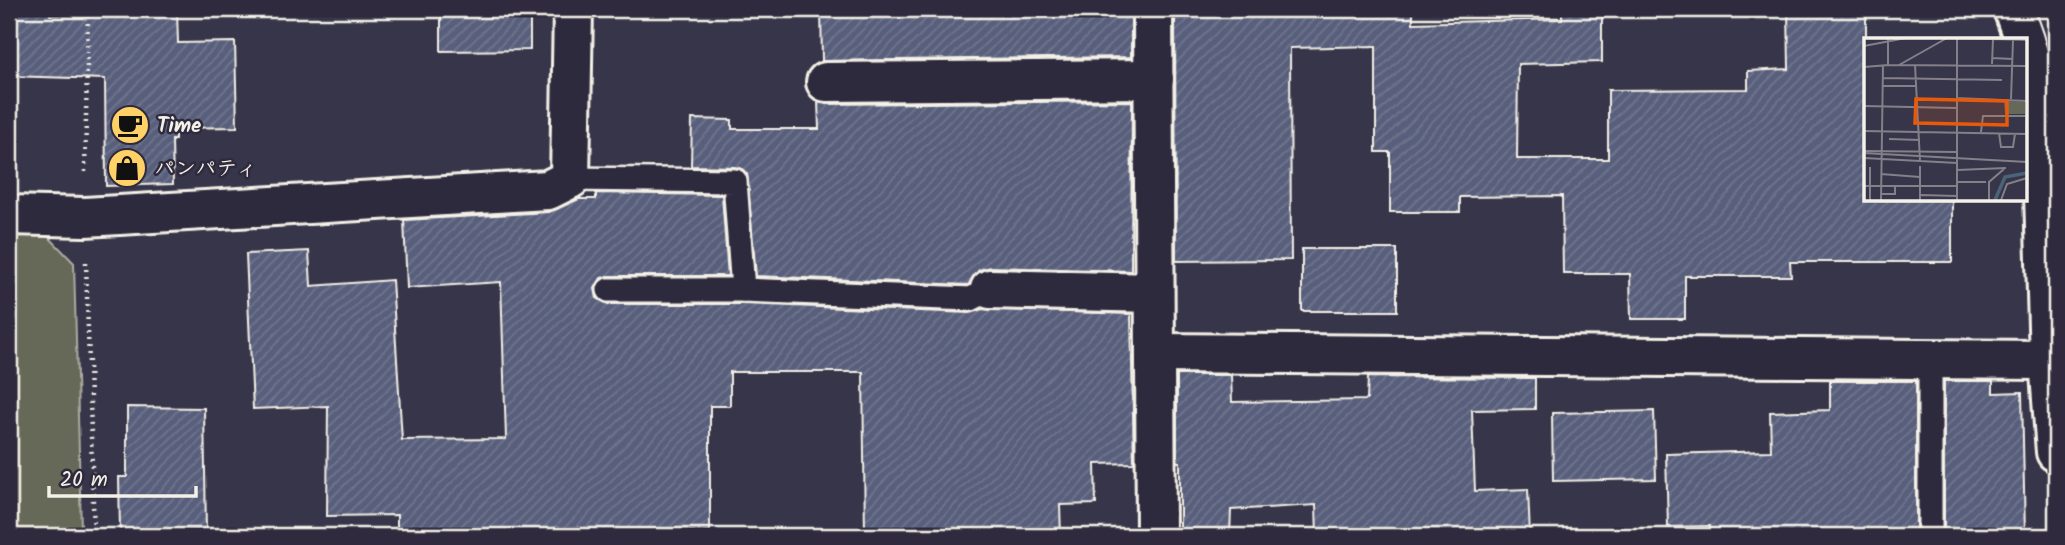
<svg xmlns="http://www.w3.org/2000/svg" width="2065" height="545" font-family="Kalam,'Klee One',sans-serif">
<defs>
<pattern id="building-hatch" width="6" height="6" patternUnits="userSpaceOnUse" patternTransform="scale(1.75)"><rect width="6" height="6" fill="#595f7b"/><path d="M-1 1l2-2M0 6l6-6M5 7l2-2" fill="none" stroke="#71768e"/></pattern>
</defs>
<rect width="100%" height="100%" fill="#373549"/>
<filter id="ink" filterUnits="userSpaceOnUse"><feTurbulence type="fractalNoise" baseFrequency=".0143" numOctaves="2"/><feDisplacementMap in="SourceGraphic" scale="14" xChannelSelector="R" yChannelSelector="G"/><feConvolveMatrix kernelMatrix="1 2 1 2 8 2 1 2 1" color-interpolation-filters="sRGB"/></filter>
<g filter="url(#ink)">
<polygon fill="#666859" stroke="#adaca0" stroke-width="2" points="9,235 47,235 74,263 81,530 73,536 9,536"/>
<g fill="url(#building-hatch)" stroke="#f4f1e8" stroke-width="2">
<polygon points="9,9 50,9 50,15 177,11 178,43 235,42 237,127 175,128 175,140 172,140 173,184 106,186 105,79 9,76"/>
<polygon points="441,9 530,9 530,50 441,51"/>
<polygon points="821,9 1116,9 1116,16 1131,16 1131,57 822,61"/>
<polygon points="1245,9 1413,9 1413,23 1562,19 1562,9 1602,9 1602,62 1518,64 1517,159 1608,159 1608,90 1748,89 1748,71 1789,69 1788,9 1866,9 1866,200 1952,200 1952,262 1790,262 1791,276 1685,276 1685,319 1631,319 1630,274 1563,274 1562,196 1460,197 1460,212 1390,212 1390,152 1376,152 1376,46 1290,48 1291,260 1176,261 1175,14 1245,12"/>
<polygon points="1132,101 1131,271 991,267 979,270 968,285 756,276 747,174 742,169 735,167 691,166 692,119 732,120 732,129 819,129 818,102 826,104"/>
<polygon points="596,193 722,195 728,276 608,276 601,278 595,289 597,298 608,304 743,304 970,313 982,309 1131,314 1134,463 1095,464 1096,504 1060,505 1061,536 865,536 863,372 730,372 730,406 710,406 710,531 622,530 622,536 397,534 397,515 327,516 328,406 253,409 246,254 309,251 311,286 392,280 402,440 506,439 501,282 407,288 404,220 549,212 579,199 596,199"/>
<rect x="1302" y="249" width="95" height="62"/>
<polygon points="1177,375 1231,375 1232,402 1367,400 1368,377 1535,378 1535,409 1472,410 1475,491 1528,489 1530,536 1317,536 1316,505 1231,510 1230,536 1180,536 1180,462 1177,462"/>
<polygon points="1830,381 1916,381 1916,536 1711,536 1710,526 1668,527 1666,454 1771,451 1770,412 1830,410"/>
<polygon points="1944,381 1993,381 1993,393 2022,392 2025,536 1944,536"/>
<polygon points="127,407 204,408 206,530 120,532 119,477 127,477"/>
<polygon points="1654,411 1656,479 1553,481 1552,413"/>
</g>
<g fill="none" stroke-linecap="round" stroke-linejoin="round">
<defs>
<g id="service">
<polyline points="570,179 735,181 743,290"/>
<polyline points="609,290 743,290 971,299 990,289"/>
<polyline points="1930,536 1930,360"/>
</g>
<g id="minor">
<polyline points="1153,9 1156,536"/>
<polyline points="2013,9 2024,40"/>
<polyline points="2025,44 2041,93 2049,360 2056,452"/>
<polyline points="826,82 1154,79"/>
<polyline points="9,215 85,217 548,190 570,179 573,9"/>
<polyline points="990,289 1154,293"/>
<polyline points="1156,353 2056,360"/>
</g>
</defs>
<use href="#service" stroke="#f4f1e8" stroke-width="28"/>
<use href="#minor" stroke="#f4f1e8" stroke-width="44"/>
<g stroke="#f4f1e8" stroke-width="4.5" stroke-dasharray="2 5" stroke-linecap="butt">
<polyline points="85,172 88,9"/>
<polyline points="86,262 94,536"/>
</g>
<use href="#service" stroke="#2f2a3d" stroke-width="23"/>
<use href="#minor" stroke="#2f2a3d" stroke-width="38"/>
</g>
</g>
<defs>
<symbol id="cafe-disc" viewBox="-11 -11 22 22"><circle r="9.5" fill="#ffd166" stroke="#2f2a3d"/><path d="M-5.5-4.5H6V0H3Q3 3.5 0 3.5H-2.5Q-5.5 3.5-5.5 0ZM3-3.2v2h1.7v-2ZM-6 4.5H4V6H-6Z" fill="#111"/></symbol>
<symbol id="shop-disc" viewBox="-11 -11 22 22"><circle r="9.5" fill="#ffd166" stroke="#2f2a3d"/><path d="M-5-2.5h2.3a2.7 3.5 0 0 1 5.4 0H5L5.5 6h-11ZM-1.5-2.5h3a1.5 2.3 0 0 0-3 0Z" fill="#111"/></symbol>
</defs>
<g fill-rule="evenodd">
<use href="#cafe-disc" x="108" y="103" width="44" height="44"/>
<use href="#shop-disc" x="105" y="146" width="44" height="44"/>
</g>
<g text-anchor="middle" stroke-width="5" stroke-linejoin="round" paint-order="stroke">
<g font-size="21" font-weight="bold" fill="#f4f1e8" stroke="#2f2a3d" text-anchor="start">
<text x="157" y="132">Time</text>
<text x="154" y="175">パンパティ</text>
</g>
</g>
<g transform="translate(1864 38)">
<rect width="163" height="163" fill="#373549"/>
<path d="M140,63l21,1v12h-20z" fill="#666859"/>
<path fill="none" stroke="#4b6376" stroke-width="3.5" d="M131,162l10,-23 22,-4"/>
<path fill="none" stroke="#838089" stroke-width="2" d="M0,8l42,-8M128,20l21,1M128,26l1,-25M24,27l139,1M35,27l48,-27M51,27l5,96M0,29l24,-2v-27M19,40l119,2M19,48h33M92,60l71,3M147,61l2,-59M0,68l92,2M0,93l163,3M117,94l2,-16h44M135,95l2,14h12l2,-13M162,96l1,-23M25,101l31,1M0,113l93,1M0,115l163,9M0,120l93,5M56,128v34M6,129v33M93,132l49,-2M17,136l39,3M93,144h29M0,148h93M17,156h14v-8M57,157l36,1M17,162l2,-135M93,162v-162l70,2M125,162v-18l15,-13M137,162l6,-16 20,-6"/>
<path fill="#e8590c" fill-opacity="0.15" stroke="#e8590c" stroke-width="3.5" d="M52,61l91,2v24l-92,-2z"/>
<rect width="163" height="163" fill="none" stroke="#f4f1e8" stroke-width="3.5"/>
</g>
<rect width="2065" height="545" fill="none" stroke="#2f2a3d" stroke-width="35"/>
<rect x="18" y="18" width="2030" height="510" fill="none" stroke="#f4f1e8" stroke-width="2.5" filter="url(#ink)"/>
<path d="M49 486v10h147v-10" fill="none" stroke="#f4f1e8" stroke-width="3.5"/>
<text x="60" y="486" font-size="21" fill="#f4f1e8" stroke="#2f2a3d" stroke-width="5" paint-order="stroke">20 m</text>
</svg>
